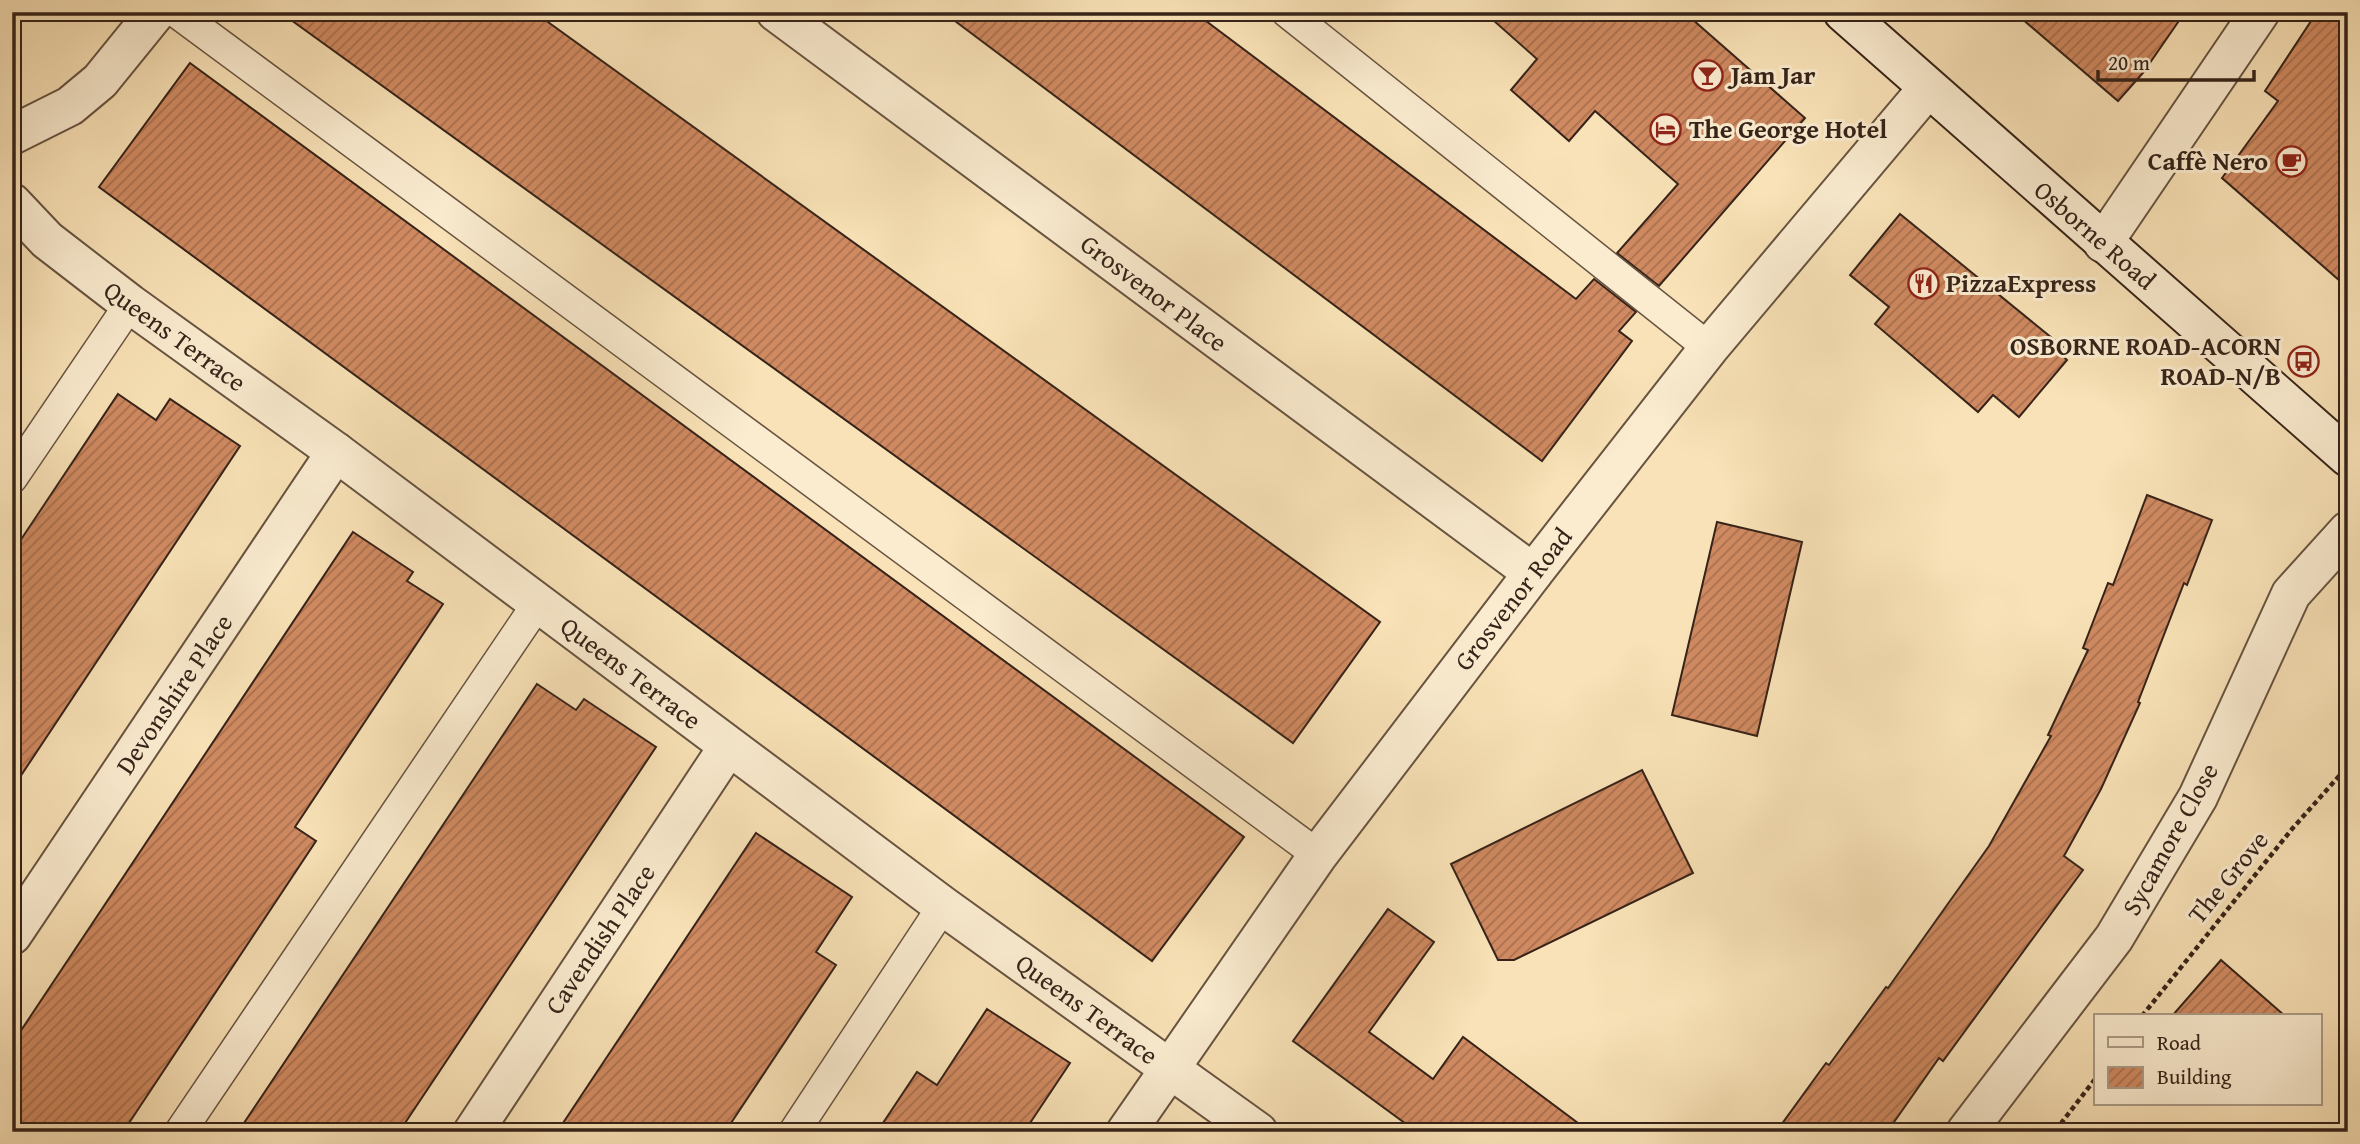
<svg xmlns="http://www.w3.org/2000/svg" width="2360" height="1144" font-family="'Gentium Book Plus',serif">
<defs>
<pattern id="building-hatch" width="6" height="6" patternUnits="userSpaceOnUse" patternTransform="scale(1.75)"><rect width="6" height="6" fill="#d08a61"/><path d="M-1 1l2-2M0 6l6-6M5 7l2-2" fill="none" stroke="#aa704f"/></pattern>
</defs>
<rect width="100%" height="100%" fill="#f9e2b7"/>
<filter id="stains"><feTurbulence type="fractalNoise" baseFrequency=".00286" numOctaves="4"/><feColorMatrix values="0 0 0 0 .2 0 0 0 0 .09 0 0 0 0 .02 0 0 0 .5 -.17"/></filter>
<radialGradient id="worn" r=".72"><stop offset=".6" stop-color="#630" stop-opacity="0"/><stop offset="1" stop-color="#630" stop-opacity=".3"/></radialGradient>
<g fill="url(#building-hatch)" stroke="#362319" stroke-width="2">
<polygon points="280,12 534,12 1380,622 1293,743"/>
<polygon points="943,12 1194,12 1576,299 1594,279 1636,312 1619,331 1632,341 1542,461"/>
<polygon points="1484,12 1684,12 1805,118 1659,286 1617,253 1678,184 1595,111 1569,141 1511,90 1537,59"/>
<polygon points="2014,12 2185,12 2143,73 2118,101"/>
<polygon points="2317,12 2348,12 2348,288 2222,178 2278,101 2265,91"/>
<polygon points="190,63 1244,837 1152,961 99,187"/>
<polygon points="1900,214 2063,347 2059,352 2067,360 2019,417 1993,395 1978,412 1875,324 1889,307 1850,275"/>
<polygon points="118,394 156,420 170,399 240,446 12,789 12,553"/>
<polygon points="2147,495 2212,520 2187,585 2184,583 2138,702 2140,703 2101,789 2064,856 2083,870 1943,1061 1939,1058 1887,1132 1776,1132 1826,1063 1829,1065 1886,987 1888,988 1989,846 2051,736 2048,735 2088,650 2083,648 2108,583 2113,585"/>
<polygon points="1717,522 1802,542 1757,736 1672,715"/>
<polygon points="353,532 413,572 407,581 443,604 295,827 316,841 123,1132 12,1132 12,1044"/>
<polygon points="537,684 576,710 584,699 656,747 399,1132 238,1132"/>
<polygon points="1642,770 1693,873 1514,960 1498,960 1451,864"/>
<polygon points="756,833 852,897 816,952 836,965 725,1132 557,1132"/>
<polygon points="1388,909 1434,942 1369,1032 1433,1079 1463,1037 1590,1132 1417,1132 1293,1041"/>
<polygon points="2221,960 2285,1016 2172,1016"/>
<polygon points="987,1009 1070,1063 1024,1132 877,1132 917,1072 937,1085"/>
</g>
<g fill="none" stroke-linecap="round" stroke-linejoin="round">
<defs>
<g id="lane">
<polyline points="176,12 1318,855"/>
<polyline points="1287,12 1709,348"/>
<polyline points="12,478 130,304"/>
<polyline points="180,1132 538,603"/>
<polyline points="794,1132 943,906"/>
</g>
<g id="street">
<polyline points="776,12 1533,573"/>
<polyline points="12,135 70,106 100,81 156,12"/>
<polyline points="12,203 47,240 130,304 336,452 943,906 1258,1132"/>
<polyline points="2103,243 2260,12"/>
<polyline points="12,935 336,452"/>
<polyline points="473,1132 728,747"/>
<polyline points="1126,1132 1318,855 1533,573 1709,348 1928,88"/>
<polyline points="1966,1132 2114,938 2198,797 2291,594 2348,531"/>
</g>
<polyline id="secondary" points="1843,12 2348,457"/>
</defs>
<use href="#lane" stroke="#675340" stroke-width="33"/>
<use href="#street" stroke="#675340" stroke-width="42"/>
<use href="#secondary" stroke="#362319" stroke-width="42"/>
<g stroke="#362319" stroke-width="4.5" stroke-dasharray="5 3.5" stroke-linecap="butt">
<polyline points="2142,1016 2292,829 2348,766"/>
<polyline points="2059,1132 2062,1122 2096,1078"/>
</g>
<use href="#lane" stroke="#fbecd0" stroke-width="30"/>
<use href="#street" stroke="#fbecd0" stroke-width="38"/>
<use href="#secondary" stroke="#fbecd0" stroke-width="38"/>
</g>
<defs>
<symbol id="bar-ring" viewBox="-11 -11 22 22"><circle r="9.5" fill="#fbecd0" stroke="#8f2418" stroke-width="1.5"/><path d="M-6-5H6L.8 .8V4.5H3.5V6h-7V4.5H-.8V.8Z" fill="#8f2418"/></symbol>
<symbol id="hotel-ring" viewBox="-11 -11 22 22"><circle r="9.5" fill="#fbecd0" stroke="#8f2418" stroke-width="1.5"/><path d="M-6-4.5h1.5V1H6V5H4.5V3h-9V5H-6ZM-4 0a1.8 1.8 0 1 1 3.6 0ZM.5 0V-2.5h3Q6-2.5 6 0Z" fill="#8f2418"/></symbol>
<symbol id="cafe-ring" viewBox="-11 -11 22 22"><circle r="9.5" fill="#fbecd0" stroke="#8f2418" stroke-width="1.5"/><path d="M-5.5-4.5H6V0H3Q3 3.5 0 3.5H-2.5Q-5.5 3.5-5.5 0ZM3-3.2v2h1.7v-2ZM-6 4.5H4V6H-6Z" fill="#8f2418"/></symbol>
<symbol id="restaurant-ring" viewBox="-11 -11 22 22"><circle r="9.5" fill="#fbecd0" stroke="#8f2418" stroke-width="1.5"/><path d="M-5-6h1v4h1v-4h1v4h1v-4h1v5L-1.5 .5V6h-2V.5L-5-1ZM5-6V6H3V1.5H1.5Q1.5-4 5-6Z" fill="#8f2418"/></symbol>
<symbol id="bus-ring" viewBox="-11 -11 22 22"><circle r="9.5" fill="#fbecd0" stroke="#8f2418" stroke-width="1.5"/><path d="M-5-6H5V4H4V6H2V4H-2V6H-4V4H-5ZM-3.5-4V0h7V-4ZM-3.5 1.2v1.5H-2V1.2ZM2 1.2v1.5H3.5V1.2Z" fill="#8f2418"/></symbol>
</defs>
<g fill-rule="evenodd">
<use href="#bar-ring" x="1690" y="58" width="35" height="35"/>
<use href="#hotel-ring" x="1648" y="112" width="35" height="35"/>
<use href="#cafe-ring" x="2274" y="144" width="35" height="35"/>
<use href="#restaurant-ring" x="1906" y="266" width="35" height="35"/>
<use href="#bus-ring" x="2286" y="344" width="35" height="35"/>
</g>
<g text-anchor="middle" stroke-width="6" stroke-linejoin="round" paint-order="stroke">
<g font-size="26" font-weight="bold" fill="#362319" stroke="#fbecd0" text-anchor="start">
<text x="1731" y="84">Jam Jar</text>
<text x="1689" y="138">The George Hotel</text>
<text x="2268" y="170" text-anchor="end">Caffè Nero</text>
<text x="1946" y="292">PizzaExpress</text>
<text x="2281" y="355" text-anchor="end">OSBORNE ROAD-ACORN<tspan x="2281" dy="30">ROAD-N/B</tspan></text>
</g>
<g font-size="26" fill="#362319" stroke="#fbecd0">
<text transform="translate(2095 235) rotate(41)" y="9">Osborne Road</text>
<text transform="translate(1154 293) rotate(37)" y="9">Grosvenor Place</text>
<text transform="translate(175 336) rotate(36)" y="9">Queens Terrace</text>
<text transform="translate(1513 599) rotate(-52)" y="9">Grosvenor Road</text>
<text transform="translate(631 673) rotate(37)" y="9">Queens Terrace</text>
<text transform="translate(174 694) rotate(-56)" y="9">Devonshire Place</text>
<text transform="translate(2170 839) rotate(-61)" y="9">Sycamore Close</text>
<text transform="translate(2228 877) rotate(-51)" y="9">The Grove</text>
<text transform="translate(600 939) rotate(-56)" y="9">Cavendish Place</text>
<text transform="translate(1087 1009) rotate(36)" y="9">Queens Terrace</text>
</g>
</g>
<rect width="2360" height="1144" fill="none" stroke="#f9e2b7" stroke-width="42"/>
<rect x="14" y="14" width="2332" height="1116" fill="none" stroke="#362319" stroke-width="3.5"/>
<rect x="21" y="21" width="2318" height="1102" fill="none" stroke="#362319" stroke-width="2"/>
<rect x="2094" y="1014" width="228" height="91" fill="#fbecd0" stroke="#ac9c87" stroke-width="2"/>
<rect x="2108" y="1037" width="35" height="10" fill="#fbecd0" stroke="#ac9c87" stroke-width="2"/>
<text x="2157" y="1050" font-size="21" fill="#362319">Road</text>
<rect x="2108" y="1067" width="35" height="21" fill="url(#building-hatch)" stroke="#ac9c87" stroke-width="2"/>
<text x="2157" y="1084" font-size="21" fill="#362319">Building</text>
<path d="M2098 70v10h156v-10" fill="none" stroke="#362319" stroke-width="3.5"/>
<text x="2108" y="70" font-size="21" fill="#362319" stroke="#fbecd0" stroke-width="5" paint-order="stroke">20 m</text>
<rect width="100%" height="100%" filter="url(#stains)"/>
<rect width="100%" height="100%" fill="url(#worn)"/>
</svg>
